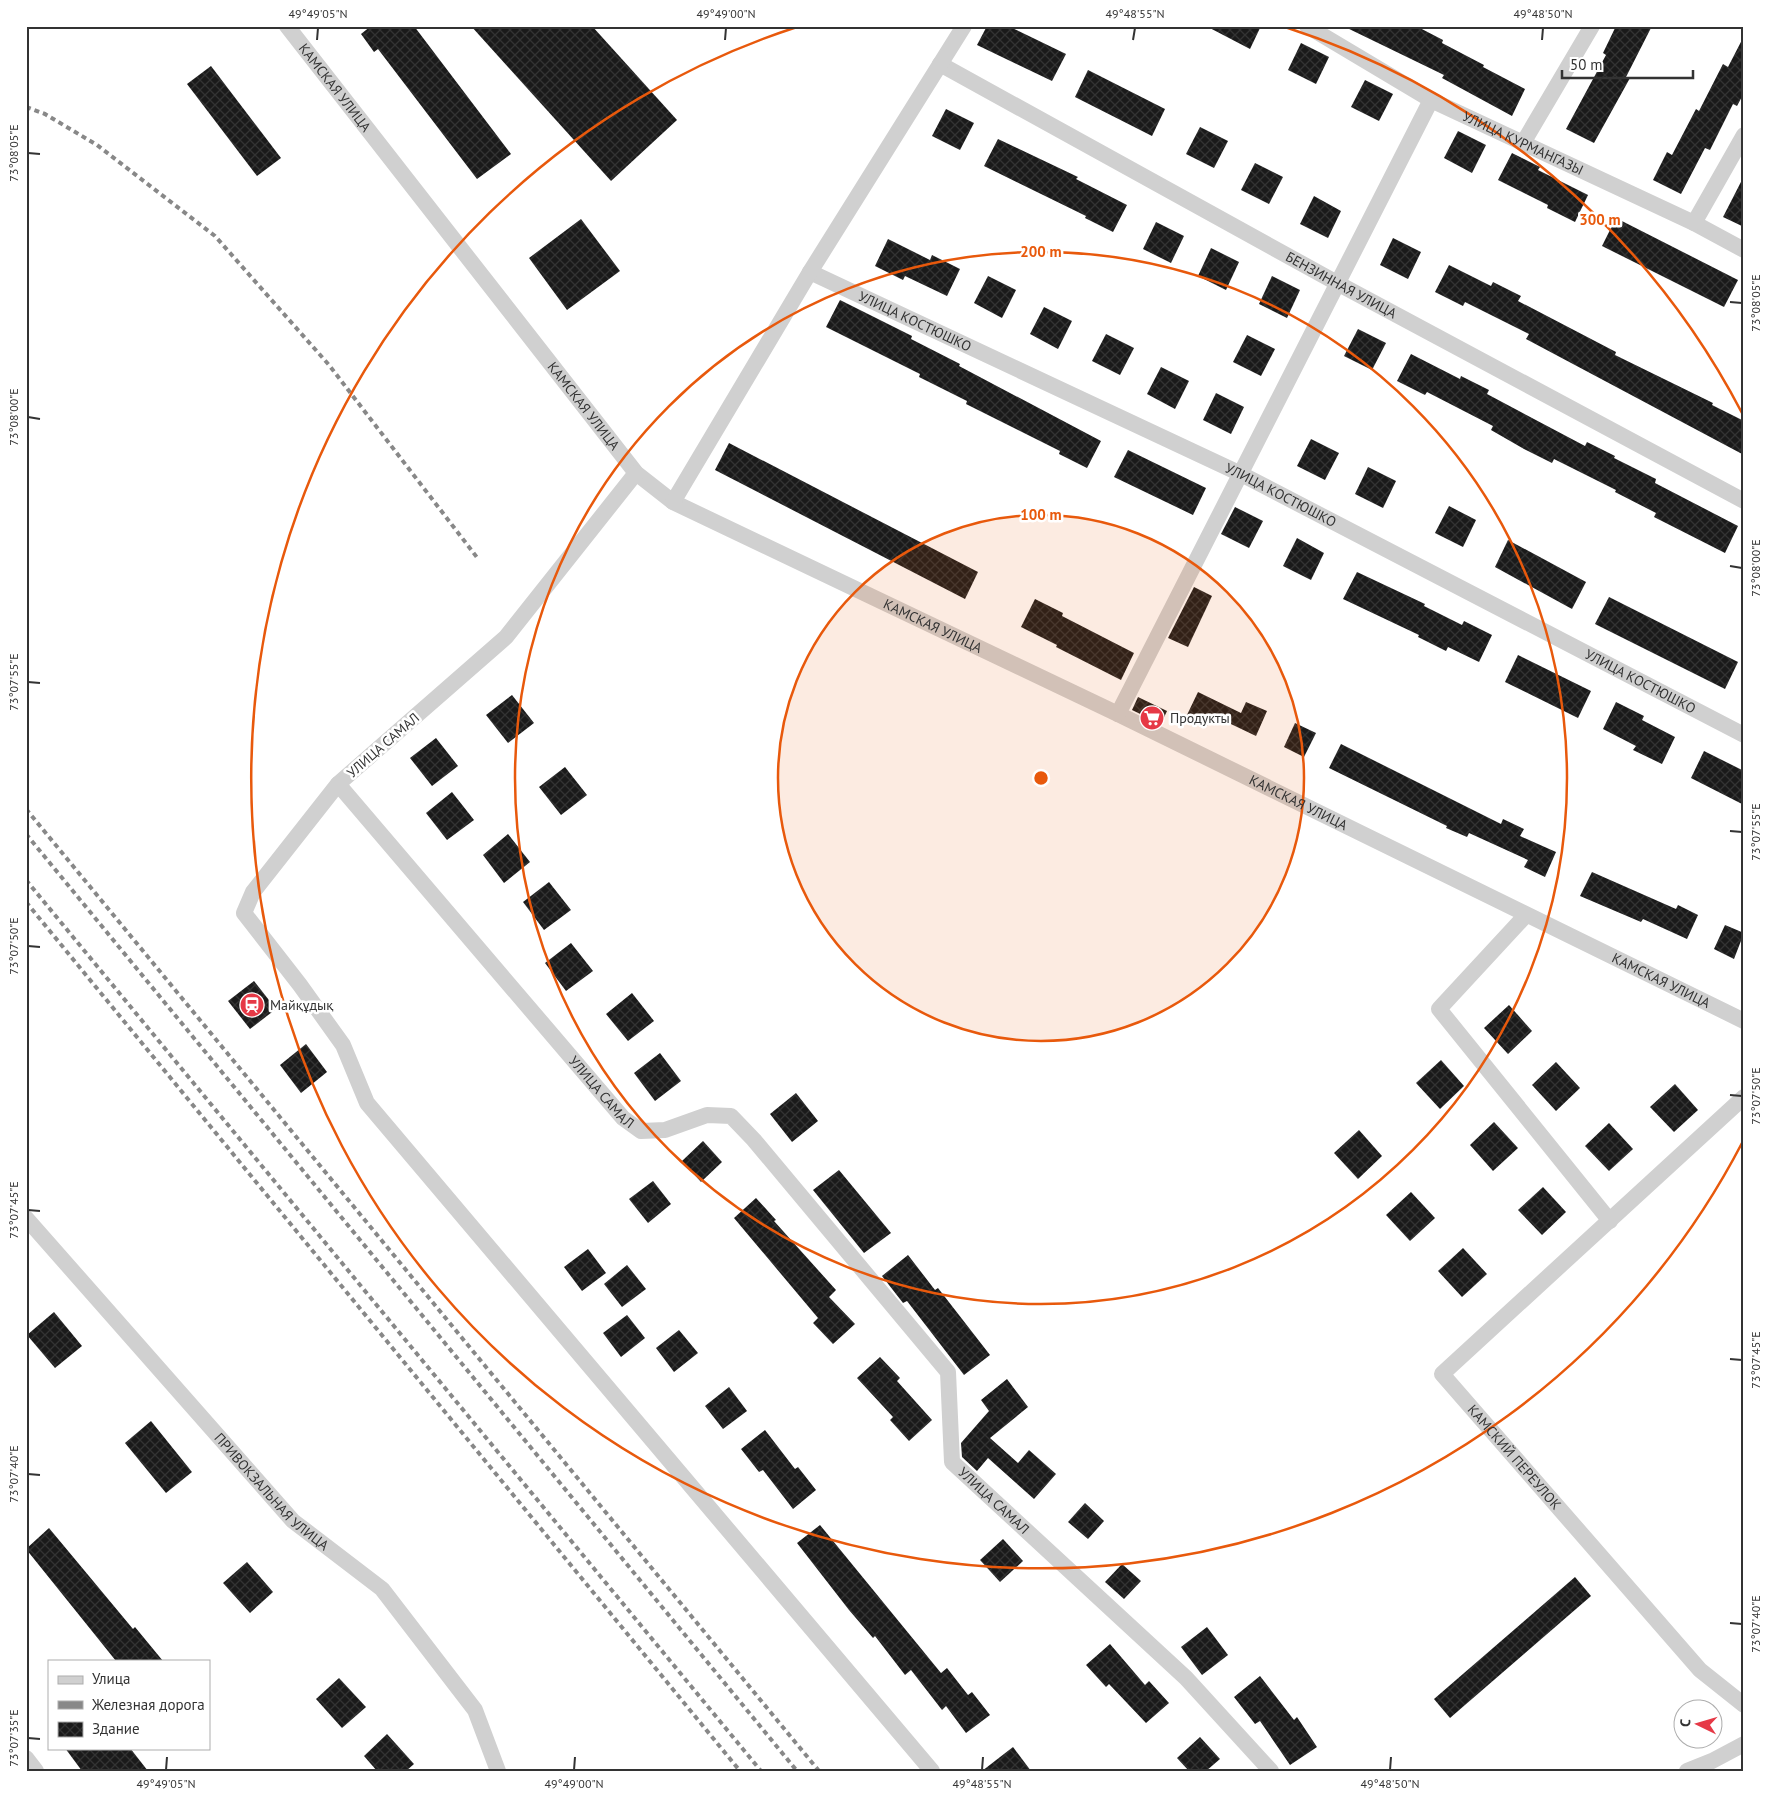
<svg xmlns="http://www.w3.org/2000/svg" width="1770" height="1797" font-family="'PT Sans',sans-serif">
<defs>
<pattern id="building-cross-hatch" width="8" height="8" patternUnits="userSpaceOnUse" patternTransform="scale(1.25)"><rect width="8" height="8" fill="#1a1a1a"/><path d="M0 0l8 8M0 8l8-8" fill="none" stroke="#333"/></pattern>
</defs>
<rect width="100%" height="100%" fill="#fff"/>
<g fill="url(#building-cross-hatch)">
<polygon points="371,26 414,26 511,154 477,179 378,49 374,52 361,34"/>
<polygon points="471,26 592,26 677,120 611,181"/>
<polygon points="987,26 1008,26 1066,54 1052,81 977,45"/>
<polygon points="1206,26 1261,26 1250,49"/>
<polygon points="1343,26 1416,26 1443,40 1442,43 1484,65 1483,67 1525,89 1512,116 1442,78 1444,75"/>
<polygon points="1616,26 1652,26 1626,77 1630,78 1594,143 1566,129 1606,55 1603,53"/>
<polygon points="1744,36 1744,93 1737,106 1733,104 1710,150 1705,148 1681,194 1653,180 1667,152 1672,155 1696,109 1699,111 1723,64 1728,67"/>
<polygon points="1301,43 1329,57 1316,84 1288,70"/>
<polygon points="211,66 281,158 257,176 187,84"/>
<polygon points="1088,70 1165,109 1152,136 1075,97"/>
<polygon points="1365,80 1393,94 1379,121 1351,107"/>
<polygon points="946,109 974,123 960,150 932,136"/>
<polygon points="1200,127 1228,141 1214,168 1186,154"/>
<polygon points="1458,131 1486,145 1472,173 1444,158"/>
<polygon points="998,139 1078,177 1076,179 1127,205 1113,232 1085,218 1086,216 984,166"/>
<polygon points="1512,153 1540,167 1538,170 1588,195 1575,222 1547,208 1548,205 1498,180"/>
<polygon points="1255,163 1283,177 1269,204 1241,190"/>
<polygon points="1744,176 1744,227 1723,217"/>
<polygon points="1314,196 1341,211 1328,238 1300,224"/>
<polygon points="1616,218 1738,280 1724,307 1602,246"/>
<polygon points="581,219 620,271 567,310 529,258"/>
<polygon points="1156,222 1184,236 1171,263 1143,249"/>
<polygon points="1393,238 1421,252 1408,279 1380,265"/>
<polygon points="888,239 930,260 932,255 960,269 947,296 905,276 903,280 875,266"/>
<polygon points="1211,248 1239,262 1226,290 1198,276"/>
<polygon points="1449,265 1491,286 1493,282 1521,296 1518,301 1616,352 1615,355 1713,403 1712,405 1744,421 1744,455 1526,339 1529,334 1465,302 1463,306 1435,292"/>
<polygon points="988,276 1016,290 1002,318 974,303"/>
<polygon points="1272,276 1300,290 1287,318 1259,304"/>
<polygon points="840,300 912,336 911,339 960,364 959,366 1101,441 1087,468 1059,454 1060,451 966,404 967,401 919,377 920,374 826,327"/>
<polygon points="1044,307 1072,321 1058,349 1030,334"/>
<polygon points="1358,329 1386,343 1372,370 1344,356"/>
<polygon points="1106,334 1134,348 1120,375 1092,361"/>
<polygon points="1247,335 1275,349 1261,376 1233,362"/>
<polygon points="1411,354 1460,379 1461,376 1489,390 1487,394 1585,446 1587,442 1615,456 1614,458 1656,479 1655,483 1738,526 1725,553 1654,517 1656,513 1615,492 1616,490 1554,459 1552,463 1524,449 1491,430 1493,426 1427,392 1425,395 1397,381"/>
<polygon points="1161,367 1189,381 1175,409 1147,394"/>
<polygon points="1216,393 1244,407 1231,434 1203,420"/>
<polygon points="1311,439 1339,453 1325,480 1297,466"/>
<polygon points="729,443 978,572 965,599 715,470"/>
<polygon points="1128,450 1206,488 1193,515 1114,477"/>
<polygon points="1368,467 1396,481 1383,508 1355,494"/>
<polygon points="1449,506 1476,520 1463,547 1435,533"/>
<polygon points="1235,507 1263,521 1249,548 1221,534"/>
<polygon points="1297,538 1324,553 1311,580 1283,566"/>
<polygon points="1508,540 1586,582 1572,609 1495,567"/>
<polygon points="1357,572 1425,604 1424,606 1462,625 1464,621 1492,635 1479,662 1448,647 1446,651 1418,637 1419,635 1343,599"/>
<polygon points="1194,587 1212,596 1188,647 1168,638"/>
<polygon points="1609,597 1738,662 1725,689 1595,624"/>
<polygon points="1035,599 1063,613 1062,616 1134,653 1121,680 1056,647 1057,645 1021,627"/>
<polygon points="1518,655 1591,691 1578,718 1505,682"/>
<polygon points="1198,692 1241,713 1246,702 1267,711 1256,736 1212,715 1207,726 1186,717"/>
<polygon points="512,695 534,723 508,743 486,715"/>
<polygon points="1138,697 1167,711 1161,724 1132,710"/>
<polygon points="1616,702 1644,716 1642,720 1675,737 1662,764 1633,750 1636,746 1603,729"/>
<polygon points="1295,723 1316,733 1304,757 1284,747"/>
<polygon points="436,738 458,766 432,786 410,758"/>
<polygon points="1341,744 1501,824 1503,819 1524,829 1520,836 1556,852 1545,877 1524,867 1528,860 1469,833 1467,837 1446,828 1447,826 1329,768"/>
<polygon points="1704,751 1744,771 1744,805 1691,778"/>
<polygon points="565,767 587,795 561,815 539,787"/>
<polygon points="452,792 474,820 447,840 426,813"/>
<polygon points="508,834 530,862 504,883 483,855"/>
<polygon points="1592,872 1676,909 1678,905 1698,915 1687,939 1643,919 1641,922 1580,896"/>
<polygon points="549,882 571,910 544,930 523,902"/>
<polygon points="1725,925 1744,933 1734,959 1714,949"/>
<polygon points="571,943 593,971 566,991 545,963"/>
<polygon points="254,981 276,1009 250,1029 228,1001"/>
<polygon points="632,993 654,1021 628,1041 606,1014"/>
<polygon points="1509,1005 1532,1031 1508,1054 1484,1028"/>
<polygon points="306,1044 327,1072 301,1093 280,1065"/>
<polygon points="660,1053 681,1081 655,1101 634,1073"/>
<polygon points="1441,1060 1464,1086 1440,1109 1416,1083"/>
<polygon points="1556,1062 1580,1088 1556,1111 1532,1085"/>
<polygon points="1675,1084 1698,1110 1674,1132 1650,1107"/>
<polygon points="796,1093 818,1121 792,1142 770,1114"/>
<polygon points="1494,1122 1518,1148 1493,1171 1470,1145"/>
<polygon points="1609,1123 1633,1149 1609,1171 1585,1146"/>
<polygon points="1359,1130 1382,1156 1358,1179 1334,1153"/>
<polygon points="703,1141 722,1162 701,1182 682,1161"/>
<polygon points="839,1170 891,1233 864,1253 813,1190"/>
<polygon points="653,1181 671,1204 648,1223 629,1199"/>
<polygon points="1543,1187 1566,1212 1542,1235 1518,1210"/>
<polygon points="1411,1192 1435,1218 1410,1241 1386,1215"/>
<polygon points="756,1198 776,1220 774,1221 836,1290 829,1297 855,1324 833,1344 813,1323 818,1318 734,1218"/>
<polygon points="1463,1248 1487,1274 1462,1297 1438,1271"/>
<polygon points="588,1249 606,1273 582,1291 564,1267"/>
<polygon points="908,1255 935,1290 938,1288 990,1355 964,1375 907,1301 903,1303 882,1276"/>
<polygon points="627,1265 646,1289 622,1307 604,1284"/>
<polygon points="54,1312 82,1346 55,1368 27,1335"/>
<polygon points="627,1315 645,1338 621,1357 603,1333"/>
<polygon points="679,1330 698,1353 674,1372 656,1348"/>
<polygon points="880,1357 900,1378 897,1381 932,1420 909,1441 890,1420 893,1417 857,1378"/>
<polygon points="1007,1379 1028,1407 990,1438 1018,1463 1029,1450 1056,1474 1034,1499 988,1458 977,1471 962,1457 961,1443 989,1411 981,1400"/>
<polygon points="729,1387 747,1411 723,1429 705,1406"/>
<polygon points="151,1421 192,1472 166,1493 125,1443"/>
<polygon points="765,1430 795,1469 798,1467 816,1490 793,1509 763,1470 759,1472 741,1449"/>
<polygon points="1085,1503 1104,1521 1088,1539 1068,1522"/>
<polygon points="820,1525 941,1673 947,1668 968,1695 972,1692 990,1715 966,1733 946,1706 942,1710 911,1670 905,1675 875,1636 873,1638 849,1610 797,1543"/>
<polygon points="49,1528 133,1629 135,1627 163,1661 116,1661 26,1549"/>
<polygon points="1003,1539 1023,1561 1000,1582 980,1560"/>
<polygon points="247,1562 273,1592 250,1613 223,1583"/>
<polygon points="1122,1564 1141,1581 1124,1599 1105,1582"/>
<polygon points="1575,1577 1591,1596 1450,1718 1434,1699"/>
<polygon points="1207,1627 1228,1655 1202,1675 1181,1647"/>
<polygon points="1110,1644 1145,1685 1149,1681 1169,1703 1146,1723 1109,1684 1106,1687 1086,1665"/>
<polygon points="1260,1676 1294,1720 1297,1717 1317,1747 1290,1765 1260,1721 1255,1724 1234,1697"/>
<polygon points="339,1678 366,1707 342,1728 316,1699"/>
<polygon points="387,1734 414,1764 406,1771 377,1771 364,1756"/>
<polygon points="1200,1737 1220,1759 1206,1771 1189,1771 1177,1758"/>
<polygon points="1013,1747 1031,1771 982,1771"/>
<polygon points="65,1748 130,1748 148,1771 82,1771"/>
</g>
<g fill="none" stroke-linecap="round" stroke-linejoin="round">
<g stroke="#d0d0d0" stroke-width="16">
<path id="s1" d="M287,26l349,447 37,29 445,212 626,307"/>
<path id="s2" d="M1307,26l124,74 263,123 50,27"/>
<path id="s3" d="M940,64l397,219 407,218"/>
<polyline points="1523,143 1592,26"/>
<polyline points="1694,223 1744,135"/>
<path id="s4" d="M810,272l431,202 503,261"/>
<path id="s5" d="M636,473l-130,164 -168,147 285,334 18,13 24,-1 42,-15 24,1 23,24 194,232 4,90 234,216 85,93"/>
<polyline points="673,502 810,272 964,26"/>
<polyline points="1118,714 1431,100"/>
<polyline points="338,784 253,892 244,913 300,985 343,1045 367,1103 932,1771"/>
<polyline points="1526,915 1439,1009 1610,1221"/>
<path id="s6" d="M1744,1097l-302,277 258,296 44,35"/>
<path id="s7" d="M26,1218l267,303 89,68 93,121 23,61"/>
<polyline points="26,1758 36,1771"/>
<polyline points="1687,1771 1712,1761 1744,1744"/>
</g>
<g stroke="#888" stroke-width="4" stroke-dasharray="5 4" stroke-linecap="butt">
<polyline points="26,107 45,114 97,145 215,236 329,365 479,560"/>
<polyline points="26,809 819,1771"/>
<polyline points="26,834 797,1771"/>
<polyline points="26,880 761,1771"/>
<polyline points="26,902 740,1771"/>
</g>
</g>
<path fill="none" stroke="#333" stroke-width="2" d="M317,40l1,-12M725,40l1,-12M1133,40l2,-12M1542,40l1,-12M28,153l12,1M1730,302l12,1M28,417l12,2M1730,566l12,2M28,682l12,1M1730,831l12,1M28,946l12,1M1730,1095l12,1M28,1210l12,1M1730,1359l12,1M28,1474l12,1M1730,1623l12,1M28,1738l12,1M166,1770l1,-13M574,1770l1,-13M982,1770l1,-13M1390,1770l1,-13"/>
<circle cx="1041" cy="778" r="263" fill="#e8590c" fill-opacity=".12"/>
<g fill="none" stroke="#e8590c" stroke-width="2.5">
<circle cx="1041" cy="778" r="263"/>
<circle cx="1041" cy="778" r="526"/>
<path d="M1742 1143A790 790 0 1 1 797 27M1285 27A790 790 0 0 1 1742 413"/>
</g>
<defs>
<symbol id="supermarket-disc" viewBox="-11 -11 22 22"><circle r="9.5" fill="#e63946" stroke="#fff"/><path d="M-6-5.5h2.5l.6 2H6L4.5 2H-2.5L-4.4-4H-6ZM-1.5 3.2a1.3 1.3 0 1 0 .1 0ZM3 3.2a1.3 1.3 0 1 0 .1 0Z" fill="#fff"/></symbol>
<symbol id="station-disc" viewBox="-11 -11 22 22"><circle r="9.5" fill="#e63946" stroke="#fff"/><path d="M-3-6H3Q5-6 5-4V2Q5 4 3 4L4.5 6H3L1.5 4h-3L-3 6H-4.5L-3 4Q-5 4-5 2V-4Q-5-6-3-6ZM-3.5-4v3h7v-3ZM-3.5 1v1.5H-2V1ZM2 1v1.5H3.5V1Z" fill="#fff"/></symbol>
</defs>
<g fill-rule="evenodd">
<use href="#supermarket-disc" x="1138" y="704" width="28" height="28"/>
<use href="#station-disc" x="238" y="991" width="28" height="28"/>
</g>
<g text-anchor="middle" stroke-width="5" stroke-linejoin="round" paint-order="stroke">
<g font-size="14" fill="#333" stroke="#fff">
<text dy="5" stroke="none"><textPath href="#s1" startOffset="78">КАМСКАЯ УЛИЦА</textPath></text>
<text dy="5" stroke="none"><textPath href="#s2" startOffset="246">УЛИЦА КУРМАНГАЗЫ</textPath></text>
<text dy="5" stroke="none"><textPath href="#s3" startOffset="458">БЕНЗИННАЯ УЛИЦА</textPath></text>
<text dy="5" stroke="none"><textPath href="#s4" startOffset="116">УЛИЦА КОСТЮШКО</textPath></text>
<text dy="5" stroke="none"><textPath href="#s1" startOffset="482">КАМСКАЯ УЛИЦА</textPath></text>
<text dy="5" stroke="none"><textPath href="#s4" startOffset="521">УЛИЦА КОСТЮШКО</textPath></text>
<text dy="5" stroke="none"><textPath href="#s1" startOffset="902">КАМСКАЯ УЛИЦА</textPath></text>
<text dy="5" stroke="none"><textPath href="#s4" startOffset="926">УЛИЦА КОСТЮШКО</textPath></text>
<text transform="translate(383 745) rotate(-41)" y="5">УЛИЦА САМАЛ</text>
<text dy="5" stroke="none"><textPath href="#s1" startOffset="1308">КАМСКАЯ УЛИЦА</textPath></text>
<text dy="5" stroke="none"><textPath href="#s1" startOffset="1712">КАМСКАЯ УЛИЦА</textPath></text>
<text dy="5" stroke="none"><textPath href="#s5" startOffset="838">УЛИЦА САМАЛ</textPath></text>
<text dy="5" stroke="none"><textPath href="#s6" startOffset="520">КАМСКИЙ ПЕРЕУЛОК</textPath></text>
<text dy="5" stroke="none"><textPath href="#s7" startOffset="368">ПРИВОКЗАЛЬНАЯ УЛИЦА</textPath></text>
<text dy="5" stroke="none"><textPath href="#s5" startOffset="1469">УЛИЦА САМАЛ</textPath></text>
</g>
<g font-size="14" fill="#333" stroke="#fff" text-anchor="start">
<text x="1170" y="723">Продукты</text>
<text x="270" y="1010">Майқұдық</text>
</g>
</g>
<circle cx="1041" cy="778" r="8" fill="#e8590c" stroke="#fff" stroke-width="2.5"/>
<g font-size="15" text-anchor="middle" font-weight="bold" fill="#e8590c" stroke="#fff" stroke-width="5" stroke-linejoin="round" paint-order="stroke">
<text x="1600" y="225">300 m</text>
<text x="1041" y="257">200 m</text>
<text x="1041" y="520">100 m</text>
</g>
<rect width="1770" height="1797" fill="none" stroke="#ffffff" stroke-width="55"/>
<rect x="48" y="1660" width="162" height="90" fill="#ffffff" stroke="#adadad"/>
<rect x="58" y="1676" width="25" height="8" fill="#d0d0d0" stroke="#adadad"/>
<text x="92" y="1684" font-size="15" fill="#333333">Улица</text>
<rect x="58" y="1701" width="25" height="8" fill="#888888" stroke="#adadad"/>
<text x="92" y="1710" font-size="15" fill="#333333">Железная дорога</text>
<rect x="58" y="1722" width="25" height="15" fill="url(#building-cross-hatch)" stroke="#adadad"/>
<text x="92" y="1734" font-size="15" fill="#333333">Здание</text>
<g transform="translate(1698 1724) rotate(275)"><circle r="24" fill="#ffffff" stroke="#adadad"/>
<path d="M0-4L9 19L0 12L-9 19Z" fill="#e63946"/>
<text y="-8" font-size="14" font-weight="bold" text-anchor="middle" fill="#333333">С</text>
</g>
<path d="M1562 70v8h131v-8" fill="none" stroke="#333333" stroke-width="2.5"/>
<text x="1570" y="70" font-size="15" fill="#333333" stroke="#ffffff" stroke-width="4" paint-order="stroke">50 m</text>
<rect x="28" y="28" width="1714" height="1742" fill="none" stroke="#333" stroke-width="2"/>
<g font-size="12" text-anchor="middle" fill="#333">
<text x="318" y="18">49°49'05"N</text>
<text x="726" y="18">49°49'00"N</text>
<text x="1135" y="18">49°48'55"N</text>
<text x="1543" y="18">49°48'50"N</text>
<text transform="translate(14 153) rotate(-90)" y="4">73°08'05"E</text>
<text transform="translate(1756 303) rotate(-90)" y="4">73°08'05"E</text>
<text transform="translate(14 417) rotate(-90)" y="4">73°08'00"E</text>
<text transform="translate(1756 568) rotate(-90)" y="4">73°08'00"E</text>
<text transform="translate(14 682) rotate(-90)" y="4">73°07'55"E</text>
<text transform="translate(1756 832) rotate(-90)" y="4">73°07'55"E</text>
<text transform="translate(14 946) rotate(-90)" y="4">73°07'50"E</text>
<text transform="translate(1756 1096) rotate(-90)" y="4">73°07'50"E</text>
<text transform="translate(14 1210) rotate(-90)" y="4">73°07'45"E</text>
<text transform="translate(1756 1360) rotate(-90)" y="4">73°07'45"E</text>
<text transform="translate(14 1474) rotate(-90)" y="4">73°07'40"E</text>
<text transform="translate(1756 1624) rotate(-90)" y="4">73°07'40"E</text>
<text transform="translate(14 1738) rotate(-90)" y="4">73°07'35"E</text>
<text x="166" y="1788">49°49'05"N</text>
<text x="574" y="1788">49°49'00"N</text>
<text x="982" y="1788">49°48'55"N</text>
<text x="1390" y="1788">49°48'50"N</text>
</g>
</svg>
